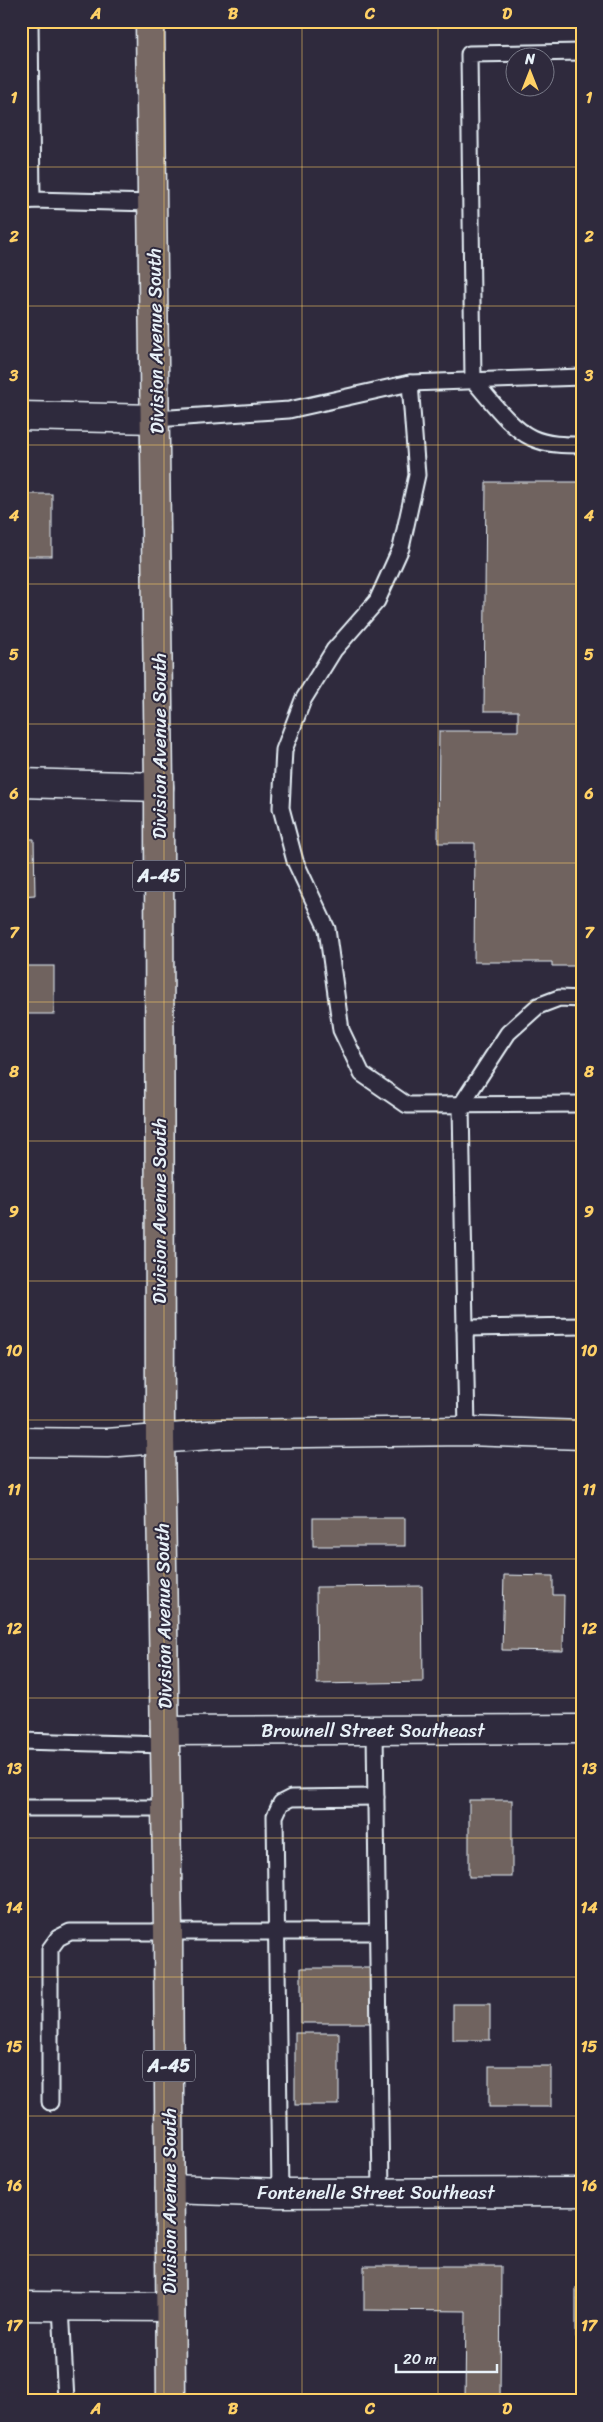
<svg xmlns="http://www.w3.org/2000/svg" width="603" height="2422" font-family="Sriracha,sans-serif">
<rect width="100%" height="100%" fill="#2f2a3d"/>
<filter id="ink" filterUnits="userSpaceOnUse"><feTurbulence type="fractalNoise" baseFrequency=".02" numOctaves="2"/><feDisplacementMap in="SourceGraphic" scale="10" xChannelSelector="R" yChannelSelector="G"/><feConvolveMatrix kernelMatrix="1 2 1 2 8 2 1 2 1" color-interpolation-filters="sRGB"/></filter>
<g filter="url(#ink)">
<g fill="#6f635e" stroke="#e8f1f8">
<polygon points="486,482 582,482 582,966 552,966 552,962 474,962 475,843 438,843 439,731 518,731 518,711 484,711"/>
<rect x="21" y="494" width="31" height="62"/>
<polygon points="21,839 34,839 35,895 21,896"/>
<rect x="21" y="966" width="33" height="48"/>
<rect x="313" y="1518" width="92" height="28"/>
<polygon points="504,1575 553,1576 553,1595 564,1595 563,1651 502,1650"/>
<polygon points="422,1586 423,1682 317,1684 316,1587"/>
<rect x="469" y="1800" width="43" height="77"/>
<rect x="301" y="1968" width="71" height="55"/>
<rect x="453" y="2004" width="37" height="36"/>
<rect x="295" y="2033" width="44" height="72"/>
<rect x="579" y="2063" width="3" height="47"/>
<rect x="489" y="2066" width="62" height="41"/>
<polygon points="364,2266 501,2266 500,2401 465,2401 466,2311 364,2310"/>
<rect x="576" y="2288" width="6" height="49"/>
</g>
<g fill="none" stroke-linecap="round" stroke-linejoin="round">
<defs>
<g id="service">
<polyline points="30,21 32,200"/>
<path d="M582,52l-113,2 4,326c16,18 37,48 59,58 15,7 33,7 50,7"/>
<polyline points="21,203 32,200 153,203"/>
<polyline points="410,383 417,475 401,548 377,601 334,650 303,700 284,750 281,808 295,861 327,929 341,1030 362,1074 407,1105 582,1104"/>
<polyline points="156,419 289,410 410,383 582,377"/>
<polyline points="582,999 559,998 538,1006 508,1033 461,1105 465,1328 582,1326"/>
<polyline points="465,1328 467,1431"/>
<polyline points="375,1731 381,2193"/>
<polyline points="21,1741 165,1745"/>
<polyline points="21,1808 165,1808"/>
<polyline points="50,2102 50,1949 58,1938 70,1932 377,1932"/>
<polyline points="280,2193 275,1816 281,1803 291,1798 376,1797"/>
<polyline points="61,2307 66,2401"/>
</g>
<g id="minor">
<polyline points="21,416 156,419"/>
<polyline points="21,783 159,787"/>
<polyline points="21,1442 107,1443 222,1434 467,1431 582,1435"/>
<polyline points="165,1731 582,1729"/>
<polyline points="170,2189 280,2193 582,2192"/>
<polyline points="21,2306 170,2307"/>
</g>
<polyline id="primary" points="150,21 159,787 160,1439 168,1931 171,2401"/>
</defs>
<use href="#service" stroke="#e8f1f8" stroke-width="19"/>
<use href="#minor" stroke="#e8f1f8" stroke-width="31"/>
<use href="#primary" stroke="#e8f1f8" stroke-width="31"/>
<use href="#service" stroke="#2f2a3d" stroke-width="15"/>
<use href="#minor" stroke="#2f2a3d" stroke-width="28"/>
<use href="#primary" stroke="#776864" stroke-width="28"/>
</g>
</g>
<path fill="none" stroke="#ffd166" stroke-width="1" stroke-opacity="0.55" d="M164,21v2380M302,21v2380M438,21v2380M21,167h561M21,306h561M21,445h561M21,584h561M21,724h561M21,863h561M21,1002h561M21,1141h561M21,1281h561M21,1420h561M21,1559h561M21,1698h561M21,1838h561M21,1977h561M21,2116h561M21,2255h561"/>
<g text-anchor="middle" stroke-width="4" stroke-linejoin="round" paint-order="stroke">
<g fill="#2f2a3d" stroke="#b0b5c0" stroke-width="1">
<rect x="133" y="860.5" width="52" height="31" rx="4"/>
<rect x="143" y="2050.5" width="52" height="31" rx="4"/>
</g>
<g font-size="18" font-weight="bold" fill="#e8f1f8">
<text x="159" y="882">A-45</text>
<text x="169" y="2072">A-45</text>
</g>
<g font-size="19" fill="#e8f1f8" stroke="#2f2a3d">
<text transform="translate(155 341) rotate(-91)" y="7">Division Avenue South</text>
<text transform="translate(159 746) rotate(-90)" y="7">Division Avenue South</text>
<text transform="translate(159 1211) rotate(-90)" y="7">Division Avenue South</text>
<text transform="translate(163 1616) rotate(-91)" y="7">Division Avenue South</text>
<text x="373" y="1737">Brownell Street Southeast</text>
<text x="376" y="2199">Fontenelle Street Southeast</text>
<text transform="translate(169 2201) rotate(-90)" y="7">Division Avenue South</text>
</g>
</g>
<rect width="603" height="2422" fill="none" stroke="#2f2a3d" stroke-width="55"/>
<g transform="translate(530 72)"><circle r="24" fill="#2f2a3d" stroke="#797a88"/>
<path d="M0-4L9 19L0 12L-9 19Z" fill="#ffd166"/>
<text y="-8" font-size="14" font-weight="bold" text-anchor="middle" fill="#e8f1f8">N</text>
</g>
<path d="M396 2364v8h101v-8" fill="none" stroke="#e8f1f8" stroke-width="2.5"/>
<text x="403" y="2364" font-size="15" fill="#e8f1f8" stroke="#2f2a3d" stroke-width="4" paint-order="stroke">20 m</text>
<rect x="28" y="28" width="548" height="2366" fill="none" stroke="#ffd166" stroke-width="2"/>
<g font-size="16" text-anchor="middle" font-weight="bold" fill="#ffd166">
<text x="96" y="19">A</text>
<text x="233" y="19">B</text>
<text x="370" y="19">C</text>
<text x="507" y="19">D</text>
<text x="14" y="103">1</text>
<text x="589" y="103">1</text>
<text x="14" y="242">2</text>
<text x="589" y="242">2</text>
<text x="14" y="381">3</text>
<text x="589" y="381">3</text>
<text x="14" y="521">4</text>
<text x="589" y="521">4</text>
<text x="14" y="660">5</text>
<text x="589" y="660">5</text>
<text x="14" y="799">6</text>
<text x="589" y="799">6</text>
<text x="14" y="938">7</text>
<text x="589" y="938">7</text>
<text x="14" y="1077">8</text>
<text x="589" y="1077">8</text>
<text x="14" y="1217">9</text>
<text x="589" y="1217">9</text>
<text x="14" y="1356">10</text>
<text x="589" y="1356">10</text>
<text x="14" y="1495">11</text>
<text x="589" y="1495">11</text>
<text x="14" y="1634">12</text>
<text x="589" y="1634">12</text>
<text x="14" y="1774">13</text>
<text x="589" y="1774">13</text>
<text x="14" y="1913">14</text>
<text x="589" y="1913">14</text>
<text x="14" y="2052">15</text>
<text x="589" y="2052">15</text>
<text x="14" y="2191">16</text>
<text x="589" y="2191">16</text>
<text x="14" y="2331">17</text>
<text x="589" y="2331">17</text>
<text x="96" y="2414">A</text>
<text x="233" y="2414">B</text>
<text x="370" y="2414">C</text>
<text x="507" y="2414">D</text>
</g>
</svg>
